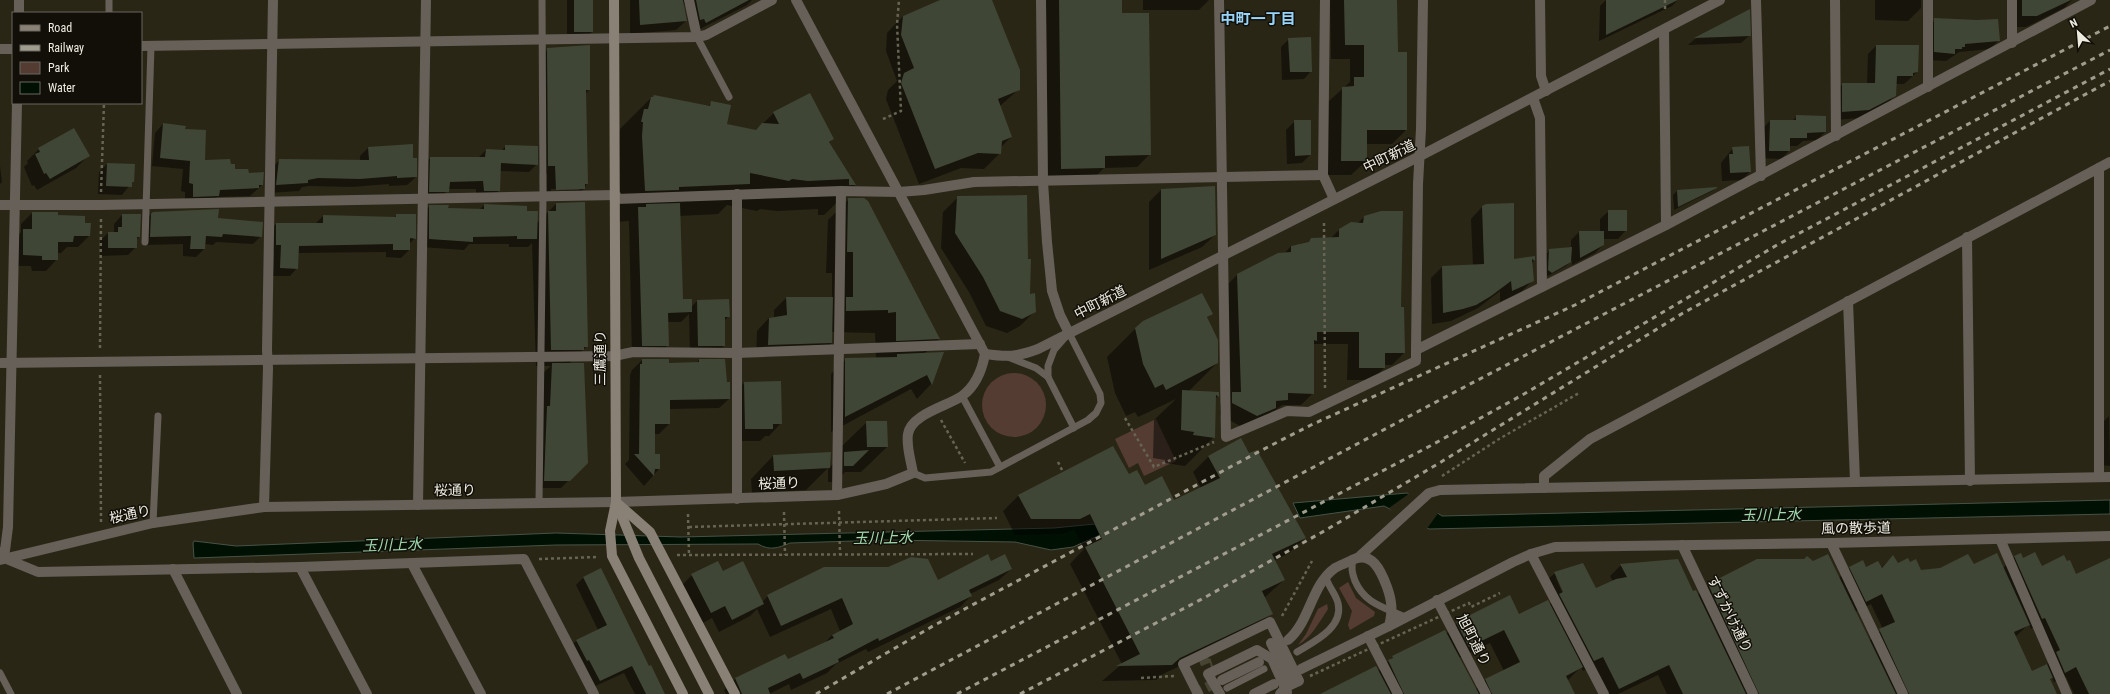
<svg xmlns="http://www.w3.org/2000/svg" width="2110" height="694" font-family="'Roboto Condensed','Noto Sans JP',sans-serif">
<rect width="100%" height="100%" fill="#2a2615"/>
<g fill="#543c32">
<circle cx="1014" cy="405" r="32"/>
<polygon points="1156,419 1176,461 1144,476 1138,463 1129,468 1115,439"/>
<polygon points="1348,582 1356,598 1375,612 1374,616 1350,630 1348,625 1352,611 1339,588"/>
<path d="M1327,604l1,5c-8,12 -17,29 -30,36l8,-11 12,-25z"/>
</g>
<g fill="#001104" stroke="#475246">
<polygon points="1407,493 1442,516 2110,500 2110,514 1429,529 1384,506 1300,518 1293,503"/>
<path d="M1095,524l5,11 -27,12 -22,3 -36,-8 -129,-2 -96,3c-12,5 -20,8 -32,1l-202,1 -362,13 -1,-15 1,-2 42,5 320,-13 125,4 373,-9z"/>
</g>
<polygon fill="#2a2615" points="1410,493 1439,512 1426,530 1396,515 1389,508"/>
<g fill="#0007" fill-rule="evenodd">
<polygon points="567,0 592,0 592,32 585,39 567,39"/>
<polygon points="630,0 752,0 747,5 696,31 691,29 685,5 682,4 686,21 676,30 630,34"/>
<polygon points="942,0 991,0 1019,89 1000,106 1011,137 1000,148 1000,153 984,169 961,168 919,184 886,99 888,90 897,81 886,51 887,33 903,16"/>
<polygon points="1046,0 1121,0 1121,14 1150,154 1137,167 1104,168 1091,181 1048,182"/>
<polygon points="1143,0 1209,0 1199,10 1143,10"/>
<polygon points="1330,0 1396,0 1397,53 1406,130 1392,144 1366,144 1366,161 1351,175 1327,175 1328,102 1350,82 1350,59 1331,59"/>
<polygon points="1606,0 1678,0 1672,6 1599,41 1600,6"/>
<polygon points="1875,0 1921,0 1921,8 1908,21 1875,20"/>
<polygon points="2015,0 2072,0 2064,8 2026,27 2011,27"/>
<polygon points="1749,11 1750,35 1741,43 1688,45 1695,39"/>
<polygon points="1935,20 1998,41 1990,49 1959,52 1946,61 1927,60 1927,28"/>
<polygon points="1289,39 1311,71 1304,79 1282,80 1281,47"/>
<polygon points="1876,46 1917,72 1904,84 1896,84 1895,95 1887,104 1860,118 1835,120 1834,92 1843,84 1867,84 1868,54"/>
<path d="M548,49l41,41 -4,4 2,89 -3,6 -9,9h-28v-24h-8v-116zM579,188v2l-28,1v-2z"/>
<polygon points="651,98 708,106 712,103 726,124 755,131 774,113 833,139 829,143 855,185 824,215 818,215 818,209 777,211 760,209 757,211 727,205 718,214 679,216 682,300 691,307 697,301 728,300 729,316 724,321 724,346 716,354 690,354 689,314 681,322 667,322 668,345 658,355 632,355 629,221 614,222 619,135 620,129"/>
<polygon points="1797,116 1825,132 1817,140 1803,141 1797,146 1789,146 1789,151 1781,159 1761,158 1762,129 1770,121 1792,121"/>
<polygon points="1295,121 1310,155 1302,163 1287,164 1286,130"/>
<polygon points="163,124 184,130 204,161 230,165 234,170 248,174 262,185 250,196 217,197 210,204 185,204 185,192 181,191 183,169 152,166 155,133"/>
<polygon points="506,146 537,164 529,172 500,171 499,190 491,199 476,199 476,189 448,189 440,200 422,200 422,167 430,158 478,158 486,150 502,150"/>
<polygon points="368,148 412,159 416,177 407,185 389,186 389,184 351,187 309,186 302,187 299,191 269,193 271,168 280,160 360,161 360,156"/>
<polygon points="1733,148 1750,172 1742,180 1722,181 1721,163"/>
<polygon points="39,149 88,156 76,168 37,190 34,185 32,186 24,167 28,163 27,161"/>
<polygon points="107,164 133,181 122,195 98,194 99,172"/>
<polygon points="0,166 2,182 0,184"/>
<polygon points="1715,189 1712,191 1674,210 1673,195 1677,191"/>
<polygon points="1161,190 1215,235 1202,247 1149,270 1149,202"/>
<polygon points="958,197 1029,295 1035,311 1020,326 1007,333 986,326 969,292 941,248 943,212"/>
<polygon points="849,199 867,202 939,339 924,354 943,353 931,384 917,399 911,389 831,432 831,374 846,359 876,358 875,333 832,332 832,343 819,355 756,357 757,331 769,318 774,318 774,310 786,298 832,298 832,273 826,273 828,220"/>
<polygon points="556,204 587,346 569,364 587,462 561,488 537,488 543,381 544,372 551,366 536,366 532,243 528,247 509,247 509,244 469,244 464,250 421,247 421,214 430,206 447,209 479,210 484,205 498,205 526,212 537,223"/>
<polygon points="1482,207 1513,261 1534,257 1534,261 1531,264 1533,280 1521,292 1500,302 1500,291 1478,308 1451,321 1432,324 1431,278 1442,267 1473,266 1471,219"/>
<polygon points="1609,211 1626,230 1618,239 1603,239 1603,245 1595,253 1572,265 1572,260 1566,266 1548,276 1545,274 1546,254 1550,250 1571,248 1571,240 1579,232 1600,232 1600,219"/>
<polygon points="33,212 57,216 89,236 78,247 67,247 61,253 57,253 57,259 46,271 32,271 31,266 12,266 12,242 21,232 21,224"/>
<polygon points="151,214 217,219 261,236 253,244 216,242 213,245 205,244 204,249 196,257 183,256 183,244 142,245 143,223"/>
<polygon points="122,215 139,237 136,240 136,247 128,255 100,256 100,241 108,233 114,233 114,224"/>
<polygon points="397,215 415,238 409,244 409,250 401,258 386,257 386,252 298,253 297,268 290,276 273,276 274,252 269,252 268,231 276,224 315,224 323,216 394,218"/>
<polygon points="1364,217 1400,308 1404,353 1392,365 1384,365 1384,368 1372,380 1347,380 1348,344 1313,344 1313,393 1301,405 1282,405 1263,420 1244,428 1220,415 1220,405 1229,396 1225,287 1237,275 1284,254 1291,246 1307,244 1312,239 1331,238 1339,230 1358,223"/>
<polygon points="1211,314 1206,319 1217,363 1188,392 1218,393 1218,396 1215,399 1214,437 1185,466 1165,463 1165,460 1153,458 1154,420 1176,399 1138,417 1135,412 1126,416 1115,393 1107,357 1136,328"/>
<polygon points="642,360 668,364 696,363 699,360 726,383 730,398 719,408 669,409 669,424 659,434 654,434 654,455 659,469 644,486 625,464 629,460 630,375 632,370"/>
<polygon points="780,382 781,423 769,436 765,436 760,441 733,441 732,395 744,383"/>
<polygon points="2109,416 2110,466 2099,465 2100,425"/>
<polygon points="867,422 887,447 861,472 845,472 836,482 828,482 828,469 841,456 841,447"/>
<polygon points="830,453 828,468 806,490 752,493 751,479 773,456"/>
<polygon points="1248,455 1305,538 1289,553 1274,561 1284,580 1264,598 1272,613 1256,629 1163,674 1156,680 1102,681 1122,664 1070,564 1084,549 1074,529 1063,534 1015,535 1003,511 1018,496 1128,475 1144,486 1173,502 1201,488 1193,472 1208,457"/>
<path d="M1893,556l5,8 11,-1 11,8 53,-5 30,2 12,-12 26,11 34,8 35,-9v128h-36l-8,-17 -12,5 -2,-4 -2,2 6,14h-389l-9,-19 -40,19h-12l-14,-27 -9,4 -2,-4 -14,14 7,13h-252l56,-23 15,-14 53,-23 11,-11 52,-27 10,20 30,-11 3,-3 -8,-19 11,-10 41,16 17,-8 -3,-5 11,-11 77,30 10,-10 49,-25 82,18 11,-11 31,1zM1556,578h2l8,18 -2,1zM1871,604l12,25 -14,12 -14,-29zM2029,624l2,5 3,-2 15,33 -2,5 -16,7 -16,-35zM1490,643l14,28 -18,8 -11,11 -16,-32z"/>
<polygon points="990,563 1011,569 999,580 970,594 971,596 960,607 868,652 866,649 836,664 827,673 791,690 789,684 769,694 726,694 724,690 735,679 785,655 788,661 824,644 832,635 840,631 831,609 770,637 757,609 750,616 719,632 712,618 699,625 680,587 692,575 723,572 762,602 768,596 938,582"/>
<polygon points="584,577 649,668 651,667 665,694 635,694 624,673 591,688 569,648 577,640 598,630 576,585"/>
</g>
<g fill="#404635">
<rect x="574" y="0" width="19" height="32"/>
<polygon points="639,0 683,0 687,21 640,25"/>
<polygon points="696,0 749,0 706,23 704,19 700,20"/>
<polygon points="940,0 992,0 1020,70 1020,90 998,99 1012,137 1002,141 1001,154 978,153 935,169 901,83 904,73 914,68 901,35 903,16"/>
<polygon points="1059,0 1122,0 1122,13 1149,13 1151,155 1105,156 1105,168 1061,169"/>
<polygon points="1344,0 1397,0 1398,52 1407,52 1407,130 1367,130 1367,161 1341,161 1342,87 1354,86 1354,77 1364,77 1364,45 1345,45"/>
<polygon points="1606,0 1678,0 1606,35"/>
<polygon points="2022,0 2071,0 2037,16 2022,16"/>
<polygon points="1750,9 1751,36 1694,38"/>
<polygon points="1934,18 1977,20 1998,19 2000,41 1965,44 1965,47 1962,47 1962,49 1955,49 1955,54 1934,52"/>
<polygon points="1311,37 1312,72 1290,72 1288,38"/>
<polygon points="590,45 590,90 586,90 588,184 585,184 585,189 556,190 555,166 548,166 547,48"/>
<polygon points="1876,45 1919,45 1918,72 1913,73 1913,76 1897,76 1896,96 1869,110 1842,112 1842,83 1875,83"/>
<polygon points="810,93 834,139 829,142 856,185 849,185 849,179 808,181 792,179 789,181 750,173 750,184 679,187 679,190 645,191 642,136 643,122 641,122 644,109 648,109 651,97 653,97 654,95 710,106 711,101 731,105 727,124 756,130 762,123 779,124 773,112"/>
<polygon points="1796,115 1826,116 1826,132 1807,133 1807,138 1790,138 1790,151 1769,151 1770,120 1796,120"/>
<polygon points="1294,120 1311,120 1311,155 1295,156"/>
<polygon points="163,123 186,126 185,129 206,130 205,160 230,159 231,164 235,164 235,169 248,169 249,173 264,172 263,185 259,185 259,188 220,190 219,196 193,197 193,184 189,183 190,161 160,158"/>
<polygon points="74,128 90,156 50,179 46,173 44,174 35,154 40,152 38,148"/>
<polygon points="413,144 413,158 417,158 417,177 397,178 397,176 360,179 318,178 308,180 308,183 276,185 279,159 369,160 368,147"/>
<polygon points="505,145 538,146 538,165 501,163 500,191 484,191 483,181 450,182 449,192 429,192 430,157 485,157 486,149 505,150"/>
<polygon points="1749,146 1751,172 1730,173 1729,154 1733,154 1732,147"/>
<polygon points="107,163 135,164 134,182 132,182 132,187 106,186"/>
<polygon points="1215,186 1216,235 1161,259 1161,189"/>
<polygon points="1717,187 1717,188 1678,207 1677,190"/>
<polygon points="1027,195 1028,259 1031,259 1030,294 1035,293 1036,312 1022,319 1000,311 983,277 955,233 957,196"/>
<polygon points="848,198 864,198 868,201 940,339 896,341 896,312 888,313 888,310 846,311 846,297 853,297 853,252 847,252"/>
<polygon points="585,202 588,347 584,347 584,350 551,350 548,211 556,211 556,203"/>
<polygon points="680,203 683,299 692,299 692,312 668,313 669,346 642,346 638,207 646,207 646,204"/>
<polygon points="1514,203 1514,259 1535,256 1535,261 1532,259 1534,281 1512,291 1511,281 1491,296 1476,305 1463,309 1443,313 1442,266 1484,264 1482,206 1486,204"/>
<polygon points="484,204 527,206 527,211 538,211 537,239 517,239 517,236 473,237 473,242 429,239 429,205 449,205 448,208 484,209"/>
<polygon points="219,209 218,218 263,222 262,237 223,234 222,237 206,236 205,249 190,249 191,236 150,237 151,214 153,212"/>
<rect x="1608" y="210" width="19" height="21"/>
<polygon points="1381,211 1403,211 1401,307 1404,307 1405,353 1385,353 1385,368 1359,368 1359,332 1317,332 1317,341 1314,340 1314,394 1288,393 1288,400 1276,401 1276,408 1257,416 1232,403 1232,392 1241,392 1237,274 1278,253 1291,252 1291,246 1309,242 1311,238 1339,237 1339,229 1351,222 1363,223 1364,216"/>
<polygon points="32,212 58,212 58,215 85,216 85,223 91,223 90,236 74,236 73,242 58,242 58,260 42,260 42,256 23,255 23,229 32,229"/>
<polygon points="122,214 141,214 140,237 137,237 137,248 108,248 108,232 118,232 118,227 122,227"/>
<polygon points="396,214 416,214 416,239 410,238 410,250 393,250 393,244 299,246 298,269 280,268 281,245 276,245 276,223 323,223 323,215 396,217"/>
<polygon points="1579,231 1604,231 1604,245 1580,258"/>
<polygon points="1572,247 1571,262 1552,273 1548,270 1549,249"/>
<polygon points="1202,293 1213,314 1207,317 1218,340 1218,363 1166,390 1163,384 1155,388 1143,364 1135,328 1143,321"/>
<polygon points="786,297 833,297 832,343 768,345 769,318 787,315"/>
<polygon points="729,299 730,317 725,317 725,346 698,346 697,300"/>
<polygon points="944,352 932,385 927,375 845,417 845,358 897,357 897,354"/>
<polygon points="642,359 669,359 669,363 699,362 699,359 725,359 727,382 730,382 730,399 670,400 670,424 655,424 655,454 660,454 660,469 655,469 654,476 634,454 639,454 640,364 642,364"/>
<polygon points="552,363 584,363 588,463 570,481 544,481 547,406 550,406"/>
<polygon points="781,381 782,424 773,424 773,429 745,429 744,382"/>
<polygon points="1182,390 1219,392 1219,397 1216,395 1215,438 1193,435 1194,432 1181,430"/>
<polygon points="866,421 887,421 888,447 867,447"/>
<polygon points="1241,438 1249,453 1257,450 1306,538 1272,554 1285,580 1262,591 1273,614 1180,658 1172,665 1116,666 1140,654 1085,547 1102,539 1090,514 1080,519 1031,519 1018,495 1113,446 1129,474 1137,470 1145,485 1162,476 1174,500 1220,478 1208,456"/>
<polygon points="869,450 853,466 844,466 844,452"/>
<polygon points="831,452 830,468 774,471 773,455"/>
<polygon points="2035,552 2042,566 2064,555 2067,561 2070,560 2076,574 2110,558 2110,694 2089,694 2076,667 2065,673 2056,652 2060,650 2045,618 2042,619 2014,556 2021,553 2023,558"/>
<polygon points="1997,553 2030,625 2014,632 2032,671 2047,664 2053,678 2050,679 2057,694 1909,694 1879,629 1895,622 1882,594 1866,602 1849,567 1863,560 1866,567 1878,561 1882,568 1893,555 1898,563 1908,558 1910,562 1916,559 1921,570 1940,568 1968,554 1974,564"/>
<polygon points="988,554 991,561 1005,554 1012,569 969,590 972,596 879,641 878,638 838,659 839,662 803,679 800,673 768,688 770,694 742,694 735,678 785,654 788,659 834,638 832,635 853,624 842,598 781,626 767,595 824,567 888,567 911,557 928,559 938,580"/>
<polygon points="1828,554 1896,694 1759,694 1708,584 1757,559 1804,559 1807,556 1813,561"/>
<polygon points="1678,559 1693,591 1696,590 1746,694 1683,694 1669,665 1619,689 1603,657 1594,661 1559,594 1563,592 1554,572 1583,563 1596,588 1616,579 1627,577 1620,564"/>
<polygon points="718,561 723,571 743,561 764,604 732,620 725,606 711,613 691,574"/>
<polygon points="601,568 649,666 651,665 665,694 646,694 632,666 600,681 589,660 587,661 576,640 607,625 583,577"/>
<polygon points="1510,595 1519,614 1548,600 1583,667 1566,676 1575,694 1492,694 1485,679 1520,662 1504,630 1469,647 1456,622"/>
<polygon points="1445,630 1479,694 1404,694 1388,660 1393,658 1392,656"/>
<polygon points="1376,666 1391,694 1320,694"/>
</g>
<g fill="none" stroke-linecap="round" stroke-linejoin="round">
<polyline stroke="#474433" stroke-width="10" stroke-dasharray="10 5" stroke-linecap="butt" points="1202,655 1206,665 1212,663"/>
<polyline stroke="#474433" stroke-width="10" stroke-dasharray="10 5" stroke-linecap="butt" points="1193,694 1220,681"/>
<g stroke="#676454" stroke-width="2.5" stroke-dasharray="3 3" stroke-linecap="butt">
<polyline points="1665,0 1665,12"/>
<polyline points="883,119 901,111 897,24 899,0"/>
<polyline points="101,192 104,103"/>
<polyline points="1324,223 1325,390"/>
<polyline points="100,348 101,217"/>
<polyline points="100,375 101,522"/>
<polyline points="1125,418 1154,467 1214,442"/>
<polyline points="941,420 965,463"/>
<polyline points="1058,462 1063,472"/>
<polyline points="1442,476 1499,439 1579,393"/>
<polyline points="839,511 840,555"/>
<polyline points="784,512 785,555"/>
<polyline points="688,514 689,555"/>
<polyline points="689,527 997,518"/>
<polyline points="677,555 973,554"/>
<polyline points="539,559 598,557"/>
<polyline points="1282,616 1312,561"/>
<polyline points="1141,678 1174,676"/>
</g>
<g stroke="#666059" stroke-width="7">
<polyline points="109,13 109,0"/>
<polyline points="697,37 729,97"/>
<polyline points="145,242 151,46"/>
<polyline points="1008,357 1036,368 1048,377"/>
<polyline points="962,396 1000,467"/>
<polyline points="913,473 925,478 991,472 1088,420 1096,413 1101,403 1100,394 1069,333 1054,350 1048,366 1048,377 1074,428"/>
<polyline points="539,503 543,197 542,0"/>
<polyline points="153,523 158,416"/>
<path d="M1353,559c-2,9 -1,14 2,22 10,23 29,26 50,36"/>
<path d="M1297,652c16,-10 47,-24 41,-49 -2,-8 -9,-16 -12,-25"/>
<polyline points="0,673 11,694"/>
<polyline points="1227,688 1264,669"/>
</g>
<polyline stroke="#666059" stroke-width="10" points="1271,643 1291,684"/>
<g stroke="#666059" stroke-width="10">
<polyline points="689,0 697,37"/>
<polyline points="1219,0 1226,437 1287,411 1309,412 1416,361 1416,350 1666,225 2091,0"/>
<polyline points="1325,0 1323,175 1334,199"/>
<polyline points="1540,0 1541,76 1546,91"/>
<polyline points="1756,0 1761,176"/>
<polyline points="1835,0 1836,136"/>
<polyline points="19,13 19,0"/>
<polyline points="1664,30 1666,225"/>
<polyline points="2012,43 2012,0"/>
<polyline points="141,46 697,37 706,35 772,0"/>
<polyline points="0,49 13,49"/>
<polyline points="1928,87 1928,0"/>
<polyline points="1533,98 1540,118 1542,287"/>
<polyline points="737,194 737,499"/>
<polyline points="616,199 841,191 899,192 924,190 974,182 1323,175"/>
<polyline points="0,205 101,205 616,195"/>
<polyline points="1967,237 1970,481"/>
<polyline points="1848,301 1855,481"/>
<polyline points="1416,350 1418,184 1421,129 1423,0"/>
<polyline points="0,363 614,356 633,352 736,353 980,344"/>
<polyline points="2099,477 2099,168"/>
<polyline points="1544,488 1544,476 1590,439 2110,162"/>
<polyline points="837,495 841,191"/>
<polyline points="418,505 426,0"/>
<polyline points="264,507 268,368 267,350 273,0"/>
<polyline points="2000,539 2067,694"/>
<polyline points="1831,543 1903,694"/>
<polyline points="1682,545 1753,694"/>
<polyline points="0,552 4,558 38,572 300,567 524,559 594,694"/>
<polyline points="1531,554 1604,694"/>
<polyline points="1360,556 1429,493 1440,490 2110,477"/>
<polyline points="4,558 8,527 17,103"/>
<polyline points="412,564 481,694"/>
<polyline points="300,567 367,694"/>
<polyline points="173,569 237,694"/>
<polyline points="1437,600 1486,694"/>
<polyline points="1389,626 1513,562 1531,554 1555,547 1831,543 2110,536"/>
<polyline points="1368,636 1398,694"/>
</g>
<g stroke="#666059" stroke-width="10">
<polyline points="1041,0 1043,182 1047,242 1052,291 1060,315 1069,333"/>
<path d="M985,354c22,3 32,3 53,-5l382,-193 300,-156"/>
<path d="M0,560l153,-37 111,-16 352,-5 221,-7 49,-11 27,-11c-2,-12 -7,-27 -5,-39 3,-20 40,-28 54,-38 14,-10 20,-26 23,-42l-189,-354"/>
<path d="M1288,640c22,-18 23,-55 47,-72 5,-3 12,-5 17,-8 20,-10 29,11 35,27 5,14 6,24 2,39l-88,43"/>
<polyline points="1222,680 1259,662"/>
<polyline points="1254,694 1274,684"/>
</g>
<g stroke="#8a8176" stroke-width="10">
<polyline points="614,0 616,502 639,558 709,694"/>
<polyline points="616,502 610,531 612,556 683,694"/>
<polyline points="617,503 650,532 735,694"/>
</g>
<g stroke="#a09d8f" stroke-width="3" stroke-dasharray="5 5" stroke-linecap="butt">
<polyline points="816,694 933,626 1262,450 1311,425 1575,305 2110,26"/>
<polyline points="887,694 1451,394 2110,50"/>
<polyline points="957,694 1430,446 1524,394 1777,245 2110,69"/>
<polyline points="1020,694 1202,599 1326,530 1441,462 1683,313 2110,81"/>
</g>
<polyline stroke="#676454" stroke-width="2.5" stroke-dasharray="3 3" stroke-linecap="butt" points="1310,676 1469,603 1471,607 1500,593"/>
<g stroke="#666059" stroke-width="10">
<polyline points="1198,694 1183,664 1270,622 1299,681 1286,687 1280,694"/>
<polyline points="1220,694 1208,674 1257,650 1272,659 1287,692"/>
</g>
</g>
<g text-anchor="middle" stroke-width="3" stroke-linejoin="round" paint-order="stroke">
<g font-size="14" fill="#edebe0" stroke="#110f08">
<text transform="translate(1389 156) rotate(-26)" y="5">中町新道</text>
<text transform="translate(1100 302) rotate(-27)" y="5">中町新道</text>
<text transform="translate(600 358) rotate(-90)" y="5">三鷹通り</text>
<text transform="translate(779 483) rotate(-2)" y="5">桜通り</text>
<text transform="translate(455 490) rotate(-1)" y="5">桜通り</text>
<text transform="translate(130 514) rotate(-12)" y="5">桜通り</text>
<text transform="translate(1856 528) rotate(-1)" y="5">風の散歩道</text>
<text transform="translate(1730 614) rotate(64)" y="5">すずかけ通り</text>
<text transform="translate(1474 640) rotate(63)" y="5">旭町通り</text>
</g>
<g font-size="15" font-weight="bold" fill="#98d4f9" stroke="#110f08">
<text x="1258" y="24">中町一丁目</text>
</g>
<g font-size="15" font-style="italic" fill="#9fdaaf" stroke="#110f08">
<text transform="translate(1771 515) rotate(-1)" y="5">玉川上水</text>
<text transform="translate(883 538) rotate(-1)" y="5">玉川上水</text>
<text transform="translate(392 545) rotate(-2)" y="5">玉川上水</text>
</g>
</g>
<rect x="12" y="12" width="130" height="92" fill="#110f08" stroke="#69675e"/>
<rect x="20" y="25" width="20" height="6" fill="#8a8176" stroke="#69675e"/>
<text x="48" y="32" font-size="12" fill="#edebe0">Road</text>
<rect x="20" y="45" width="20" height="6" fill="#a09d8f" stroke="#69675e"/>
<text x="48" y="52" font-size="12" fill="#edebe0">Railway</text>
<rect x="20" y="62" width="20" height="12" fill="#543c32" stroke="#69675e"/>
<text x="48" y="72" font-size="12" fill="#edebe0">Park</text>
<rect x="20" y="82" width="20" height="12" fill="#001104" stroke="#69675e"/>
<text x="48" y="92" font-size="12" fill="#edebe0">Water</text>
<g transform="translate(2078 32) rotate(334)" stroke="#110f08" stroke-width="3" paint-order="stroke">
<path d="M0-3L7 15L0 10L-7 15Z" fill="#edebe0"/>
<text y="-6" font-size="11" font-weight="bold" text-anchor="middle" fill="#edebe0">N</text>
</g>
</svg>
